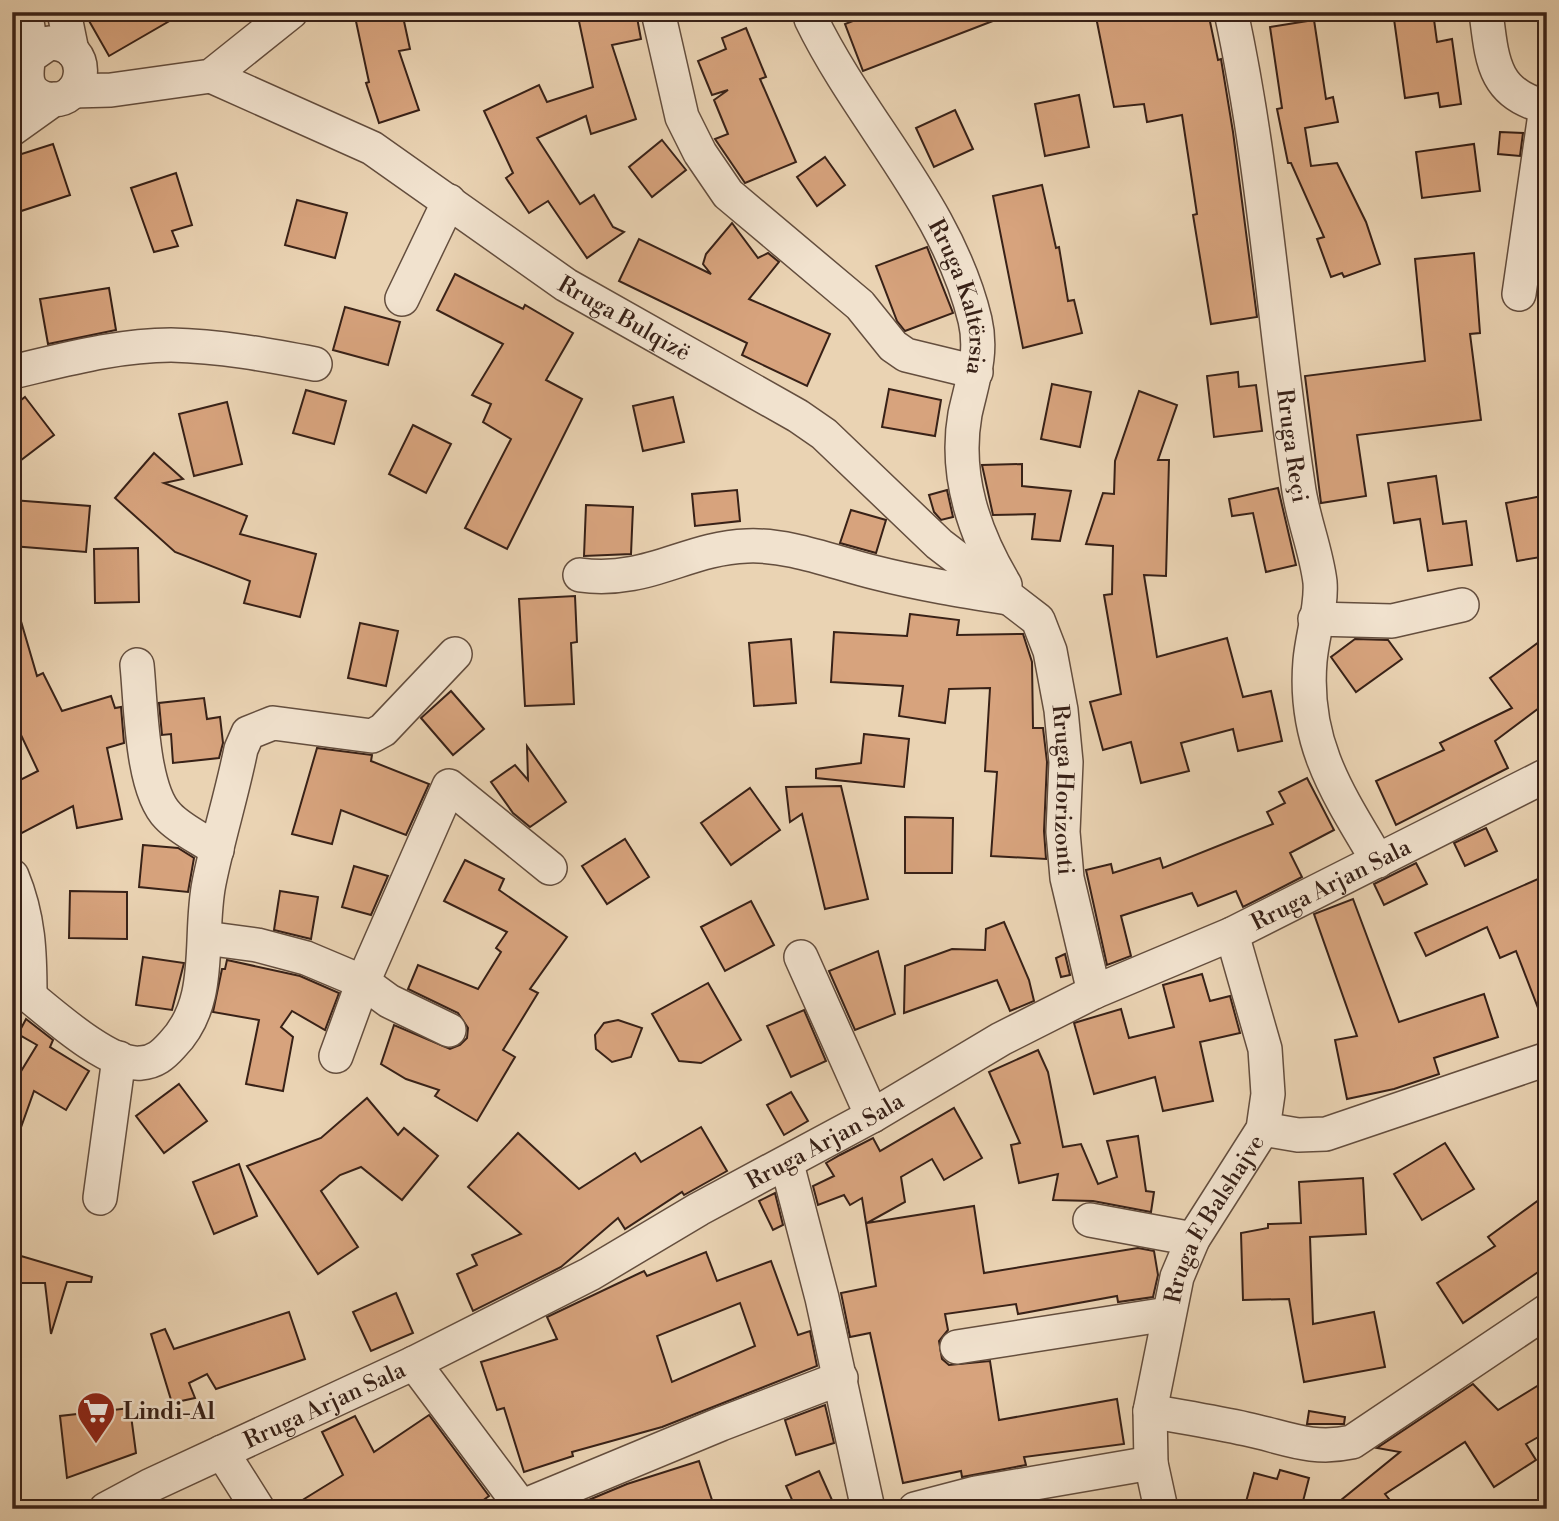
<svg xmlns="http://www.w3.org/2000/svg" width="1559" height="1521" font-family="'Libre Bodoni',serif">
<rect width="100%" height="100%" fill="#ead3b3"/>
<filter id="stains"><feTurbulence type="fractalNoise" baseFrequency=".00286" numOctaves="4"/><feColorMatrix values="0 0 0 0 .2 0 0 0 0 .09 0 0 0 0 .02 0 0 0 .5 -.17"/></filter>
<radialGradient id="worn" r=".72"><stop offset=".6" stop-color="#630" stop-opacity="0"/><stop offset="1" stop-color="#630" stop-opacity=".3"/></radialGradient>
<g fill="#d7a37d" stroke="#382117" stroke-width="2" fill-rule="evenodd">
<polygon points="84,12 185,12 109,56"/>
<polygon points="354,12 402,12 410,49 399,51 419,110 379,123 366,83 369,82"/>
<polygon points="577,12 636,12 641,39 612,45 636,119 591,134 586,116 537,138 580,204 594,195 613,227 624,232 587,258 548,201 529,213 506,178 513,173 484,111 539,85 547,102 593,87"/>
<polygon points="876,12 1011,12 1011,14 863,71 845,24"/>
<polygon points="1095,12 1208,12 1218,60 1221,59 1233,132 1257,317 1211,324 1193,215 1197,214 1182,115 1147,122 1144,104 1114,107"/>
<polygon points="1393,12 1433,12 1437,42 1452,39 1461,104 1440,107 1438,93 1405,98"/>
<polygon points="1314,20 1326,99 1333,97 1338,122 1305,128 1311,166 1337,163 1366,222 1380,264 1344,277 1342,273 1331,277 1317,239 1324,237 1291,163 1288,163 1277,109 1282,108 1270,27"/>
<polygon points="746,28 766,77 760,79 796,162 745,183 715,139 728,134 714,100 728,90 712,95 698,61 726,49 722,38"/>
<polygon points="1079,95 1089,147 1045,156 1035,104"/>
<polygon points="955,110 973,149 934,167 916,128"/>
<polygon points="1500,132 1523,133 1520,156 1498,154"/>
<polygon points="662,140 686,170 652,197 629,167"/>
<polygon points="53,144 70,195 12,214 12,157"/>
<polygon points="1474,144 1480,191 1422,198 1416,152"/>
<polygon points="825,157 845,185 817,206 797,177"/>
<polygon points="176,173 192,225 172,231 178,246 154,252 131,188"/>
<polygon points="1042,185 1056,248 1059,247 1068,301 1074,300 1082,333 1023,348 993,196"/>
<polygon points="297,200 347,213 335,258 285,245"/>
<polygon points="732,223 758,258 768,253 779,262 749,299 830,334 807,386 742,355 747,343 619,281 639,239 711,274 703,264 706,254"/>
<polygon points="927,247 953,313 905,331 897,321 876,266"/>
<polygon points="1474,253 1480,333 1470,334 1481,420 1357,435 1366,496 1321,503 1305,376 1425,361 1415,259"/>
<polygon points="455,274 523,309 525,305 573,333 546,380 582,399 507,549 465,528 511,439 483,422 491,404 472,395 503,344 437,310"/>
<polygon points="109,288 116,330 48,344 40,299"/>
<polygon points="345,307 400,322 388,365 333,350"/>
<polygon points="1238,372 1239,387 1256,385 1262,431 1214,437 1207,376"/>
<polygon points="1052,384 1091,392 1080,447 1041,439"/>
<polygon points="889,389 941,400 935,436 882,427"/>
<polygon points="306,390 346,401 334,444 293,433"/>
<polygon points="1139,391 1177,405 1158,460 1169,460 1166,576 1144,575 1157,657 1227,638 1243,697 1271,691 1282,741 1238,751 1233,729 1181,743 1189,771 1141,783 1131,742 1103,750 1090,702 1121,694 1104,595 1112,594 1113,546 1086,544 1103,493 1114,494 1115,461"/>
<polygon points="25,397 54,435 12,467 12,407"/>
<polygon points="673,397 684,442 643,451 633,406"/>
<polygon points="227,402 242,464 194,476 179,414"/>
<polygon points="413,425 451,444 426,493 389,474"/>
<polygon points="154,453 183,479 164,483 247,516 240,534 316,554 300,617 244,603 250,581 175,552 115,498"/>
<polygon points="1022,464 1022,486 1071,491 1060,541 1032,539 1035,514 993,515 982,465"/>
<polygon points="1436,476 1443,524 1466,521 1472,565 1428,571 1420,519 1394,523 1388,483"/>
<polygon points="1278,488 1296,565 1266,572 1253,513 1232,516 1229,499"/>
<polygon points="737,490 740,521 695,526 692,494"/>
<polygon points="947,490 953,517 941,520 934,512 929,495"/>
<polygon points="1547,495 1547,556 1517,561 1506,503"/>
<polygon points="12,500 90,506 86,552 12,546"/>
<polygon points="586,505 633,507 631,554 584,556"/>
<polygon points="851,510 886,520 876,553 840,543"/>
<polygon points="138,548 139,602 95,603 94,549"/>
<polygon points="575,596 577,642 571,643 574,704 525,706 519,599"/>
<polygon points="18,611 37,676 43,673 62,711 111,696 115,708 121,707 124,743 107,748 122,819 77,828 73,806 20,834 12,820 12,784 38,771 12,716 12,612"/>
<polygon points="910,614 959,620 957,635 1023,634 1032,662 1033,728 1043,728 1047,762 1044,831 1046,859 991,856 997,772 985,771 990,688 949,689 945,723 899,716 903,686 831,682 834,632 907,636"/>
<polygon points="360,623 398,631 386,686 348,678"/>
<polygon points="1547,636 1547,702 1495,741 1508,768 1396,825 1376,781 1444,750 1440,743 1512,708 1490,678"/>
<polygon points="791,639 796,703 754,706 749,643"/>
<polygon points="1355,639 1388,640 1402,659 1356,692 1331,657"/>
<polygon points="451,691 484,729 453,755 421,718"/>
<polygon points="204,698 207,719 220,717 223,743 219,758 173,763 171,734 162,735 159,703"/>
<polygon points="864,734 909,739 904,787 816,778 816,769 861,763"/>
<polygon points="527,746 566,802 530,827 513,813 491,782 515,765 528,780"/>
<polygon points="317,748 372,755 371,761 429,784 406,835 341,810 332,844 292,834"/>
<polygon points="1307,778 1334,830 1290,853 1302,877 1243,907 1236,891 1198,906 1192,893 1121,916 1131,956 1107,965 1086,870 1111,864 1113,873 1160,858 1163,868 1273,824 1267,812 1285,803 1279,792"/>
<polygon points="841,786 868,899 825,909 802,814 790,822 786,787"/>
<polygon points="750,788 780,830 731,865 701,823"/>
<polygon points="905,817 953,818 952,873 905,873"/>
<polygon points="1486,828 1497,851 1465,866 1454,843"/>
<polygon points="625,839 649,877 607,904 582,866"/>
<polygon points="143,845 178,848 194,858 188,892 139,887"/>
<polygon points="465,860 504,879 499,890 567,937 530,989 538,993 503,1050 515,1057 477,1121 435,1096 439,1090 406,1079 381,1064 394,1025 450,1049 460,1045 467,1038 468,1028 458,1013 408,989 418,965 478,989 501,952 496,948 507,932 444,901"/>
<polygon points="1416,863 1427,884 1384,905 1374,884"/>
<polygon points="354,866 388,876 371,915 342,907"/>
<polygon points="1547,875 1547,923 1539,926 1547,943 1545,1026 1516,951 1500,958 1487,927 1426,956 1415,933"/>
<polygon points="70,891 127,892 127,939 69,938"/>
<polygon points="280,891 318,897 311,939 274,930"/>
<polygon points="1353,899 1399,1022 1484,994 1498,1037 1434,1058 1439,1074 1394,1089 1347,1099 1335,1040 1357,1036 1314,914"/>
<polygon points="751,901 774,945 725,971 701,927"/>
<polygon points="1004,922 1029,980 1034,1001 1010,1011 997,980 904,1013 905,966 952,949 985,950 986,929"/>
<polygon points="878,951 895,1014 855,1030 829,971"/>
<polygon points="1065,954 1070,975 1061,977 1056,958"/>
<polygon points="143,957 184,963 172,1010 136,1005"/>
<polygon points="227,960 300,976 339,993 325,1030 292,1011 281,1027 293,1037 283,1091 246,1084 259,1020 213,1012 222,969 225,969"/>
<polygon points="1202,974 1210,1001 1230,996 1240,1033 1200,1042 1213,1101 1163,1111 1155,1077 1094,1094 1074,1023 1121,1009 1129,1038 1174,1027 1163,985"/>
<polygon points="708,983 741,1040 701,1063 679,1061 652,1014"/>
<polygon points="804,1010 826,1061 791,1077 767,1026"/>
<polygon points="26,1019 53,1040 50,1047 89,1071 66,1110 34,1091 15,1144 12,1144 12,1086 37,1045 18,1034"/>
<polygon points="618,1020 642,1028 631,1057 612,1062 596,1049 595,1035 604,1023"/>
<polygon points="1038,1050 1048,1072 1063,1147 1081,1144 1098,1184 1117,1177 1107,1141 1138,1136 1146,1191 1154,1192 1151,1212 1093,1201 1053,1200 1058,1174 1019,1183 1011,1145 1020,1143 989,1072"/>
<polygon points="179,1084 207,1121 164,1153 136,1116"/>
<polygon points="791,1092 808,1121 784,1135 767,1105"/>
<polygon points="367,1098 398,1135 404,1128 438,1156 402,1200 361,1167 340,1175 321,1191 358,1247 318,1274 247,1166 321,1138"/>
<polygon points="954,1108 982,1158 944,1180 932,1159 901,1177 905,1202 867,1223 974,1206 984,1273 1138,1248 1154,1251 1158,1275 1153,1297 1118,1302 1117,1296 1018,1314 1016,1304 945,1314 948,1330 939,1341 942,1359 949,1365 990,1361 999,1420 1117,1399 1124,1444 1024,1457 1026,1465 962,1477 961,1471 903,1483 870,1333 850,1337 841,1293 876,1286 862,1198 850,1205 844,1195 818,1205 813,1186 834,1176 826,1163 840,1155 873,1138 880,1151"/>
<polygon points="701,1127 727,1171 684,1195 682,1192 625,1229 618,1218 561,1267 473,1311 457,1274 477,1265 472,1255 521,1234 468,1187 518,1133 579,1189 635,1153 641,1162"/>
<polygon points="1445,1143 1474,1189 1422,1220 1394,1174"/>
<polygon points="239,1164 257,1216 214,1234 193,1182"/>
<polygon points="1363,1178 1366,1234 1310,1237 1313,1324 1374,1312 1385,1367 1304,1382 1289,1299 1243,1300 1241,1233 1268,1228 1268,1224 1301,1223 1299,1182"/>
<polygon points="775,1193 783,1225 773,1230 759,1201"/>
<polygon points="1547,1194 1547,1266 1463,1323 1437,1283 1495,1246 1488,1237"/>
<path d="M706,1252l11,29 54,-20 27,74 12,-4 7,35 -155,61 -90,25 1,4 -49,16 -20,-64 -7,2 -16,-48 76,-23 -10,-22 97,-46 3,5zM740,1303l15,43 -83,36 -15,-46z"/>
<polygon points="21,1256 92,1277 91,1282 67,1282 51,1334 45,1283 12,1283"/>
<polygon points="396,1293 413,1333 371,1351 353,1312"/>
<polygon points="289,1312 305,1359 216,1389 207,1374 189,1383 195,1398 172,1403 151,1334 165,1329 174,1349"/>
<polygon points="1547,1380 1547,1432 1526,1444 1536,1460 1494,1487 1465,1442 1385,1494 1397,1509 1330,1509 1400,1452 1377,1448 1473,1384 1498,1410"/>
<polygon points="825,1405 834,1443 796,1455 785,1420"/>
<polygon points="130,1408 136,1453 67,1478 60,1416"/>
<polygon points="1309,1411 1345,1417 1344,1424 1307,1424"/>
<polygon points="429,1415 489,1496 471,1509 288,1509 343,1475 322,1432 355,1416 374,1452"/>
<polygon points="699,1461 715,1509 567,1509 627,1484"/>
<polygon points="1280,1470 1309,1478 1301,1509 1244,1509 1254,1473 1277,1479"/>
<polygon points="819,1471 836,1509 796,1509 786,1486"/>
</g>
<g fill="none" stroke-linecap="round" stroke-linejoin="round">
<defs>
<g id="minor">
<path d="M25,12c3,13 6,30 4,44 -3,17 -6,37 18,43 39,8 49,-56 2,-56l-20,14"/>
<polyline points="64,12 72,51"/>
<polyline points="658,12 682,117 700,153 728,194 860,305 893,346 906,355 976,372"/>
<path id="s1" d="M1231,12c34,156 43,315 67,472 4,33 18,65 22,98 2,25 -8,54 -10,79 -7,82 28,133 68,200"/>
<path d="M1486,12c6,48 7,83 61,95"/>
<path id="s2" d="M811,19c50,103 137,188 164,301 8,34 -3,62 -10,94 -11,62 9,119 40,171"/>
<path id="s3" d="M211,76l161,72 194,137 232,131 26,18 115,110 99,76 12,31 11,59 5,52 -3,70 4,46 27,114"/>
<polyline points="73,91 111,90 211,76 291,12"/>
<polyline points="12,129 54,99"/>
<polyline points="1519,294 1546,107"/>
<polyline points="402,299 449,201"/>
<path d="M12,372c52,-12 106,-27 159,-27 49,1 97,10 144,19"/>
<path d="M580,575c68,9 106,-27 167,-29 43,-2 88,17 130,27 43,11 87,18 131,25"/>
<polyline points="1315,619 1392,621 1462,605"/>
<path d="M137,665c4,38 4,124 31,151 13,14 34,23 49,34"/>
<path d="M12,876c17,41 18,77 18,120"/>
<polyline points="205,938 257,945 306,958 363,982 389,1001 449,1030"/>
<polyline points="801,957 872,1116"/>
<path d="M12,982c28,21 94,85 129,81 14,-1 22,-8 31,-18 43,-44 26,-107 37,-162 9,-45 23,-89 32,-134l7,-16 25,-10 99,13 11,-6 72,-76"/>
<polyline points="336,1056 363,982 449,786 550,868"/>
<polyline points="1263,1129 1298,1135 1326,1134 1547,1059"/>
<polyline points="787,1164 822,1298 868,1509"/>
<polyline points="100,1198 119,1058"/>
<polyline points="1090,1220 1193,1239"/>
<polyline points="957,1347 1168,1314"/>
<polyline points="414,1363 523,1509"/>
<path d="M1150,1411c32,6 64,11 96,18 39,8 65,22 106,13l195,-131"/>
<polyline points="222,1452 258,1509"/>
<polyline points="521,1507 721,1424 841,1378"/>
<path id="s4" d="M106,1509l43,-23 265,-123 176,-89 109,-65 173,-93 129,-77 93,-47 138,-58 315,-159"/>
<polyline points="915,1509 976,1493 1151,1463"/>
<path id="s5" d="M1161,1509l-10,-46 -1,-52 27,-134 16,-38 70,-110 5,-35 -3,-45 -33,-115"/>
</g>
</defs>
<use href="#minor" stroke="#644e3e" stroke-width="36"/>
<use href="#minor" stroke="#f1e2ce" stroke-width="33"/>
</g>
<defs>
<symbol id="supermarket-pin" viewBox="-11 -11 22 30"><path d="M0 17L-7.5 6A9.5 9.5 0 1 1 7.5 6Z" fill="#8f2418" stroke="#f1e2ce"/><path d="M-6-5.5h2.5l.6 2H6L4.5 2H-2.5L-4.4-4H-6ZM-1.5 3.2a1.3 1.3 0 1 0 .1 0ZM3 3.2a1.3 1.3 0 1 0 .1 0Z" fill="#fff"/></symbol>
</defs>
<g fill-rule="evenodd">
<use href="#supermarket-pin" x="74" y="1389" width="44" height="60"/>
</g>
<g text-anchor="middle" stroke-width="5" stroke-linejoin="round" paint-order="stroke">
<g font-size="23" fill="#382117" stroke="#f1e2ce">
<text dy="8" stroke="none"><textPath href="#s2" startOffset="318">Rruga Kaltërsia</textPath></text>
<text dy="8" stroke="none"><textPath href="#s3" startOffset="481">Rruga Bulqizë</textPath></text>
<text dy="8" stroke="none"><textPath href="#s1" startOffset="438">Rruga Reçi</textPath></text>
<text dy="8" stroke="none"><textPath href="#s3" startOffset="1169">Rruga Horizonti</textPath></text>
<text dy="8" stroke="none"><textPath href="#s4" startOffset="1376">Rruga Arjan Sala</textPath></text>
<text dy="8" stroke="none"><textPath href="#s4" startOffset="808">Rruga Arjan Sala</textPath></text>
<text dy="8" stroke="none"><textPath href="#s5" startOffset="304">Rruga E Balshajve</textPath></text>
<text dy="8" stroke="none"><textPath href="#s4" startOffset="242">Rruga Arjan Sala</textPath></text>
</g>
<g font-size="23" font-weight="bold" fill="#382117" stroke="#f1e2ce" text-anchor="start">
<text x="123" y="1419">Lindi-Al</text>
</g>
</g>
<rect width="1559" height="1521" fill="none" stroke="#ead3b3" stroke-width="42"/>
<rect x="14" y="14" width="1531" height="1493" fill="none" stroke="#382117" stroke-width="3.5"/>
<rect x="21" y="21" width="1517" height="1479" fill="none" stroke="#382117" stroke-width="2"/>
<rect width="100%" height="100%" filter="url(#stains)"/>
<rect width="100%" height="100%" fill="url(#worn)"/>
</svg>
